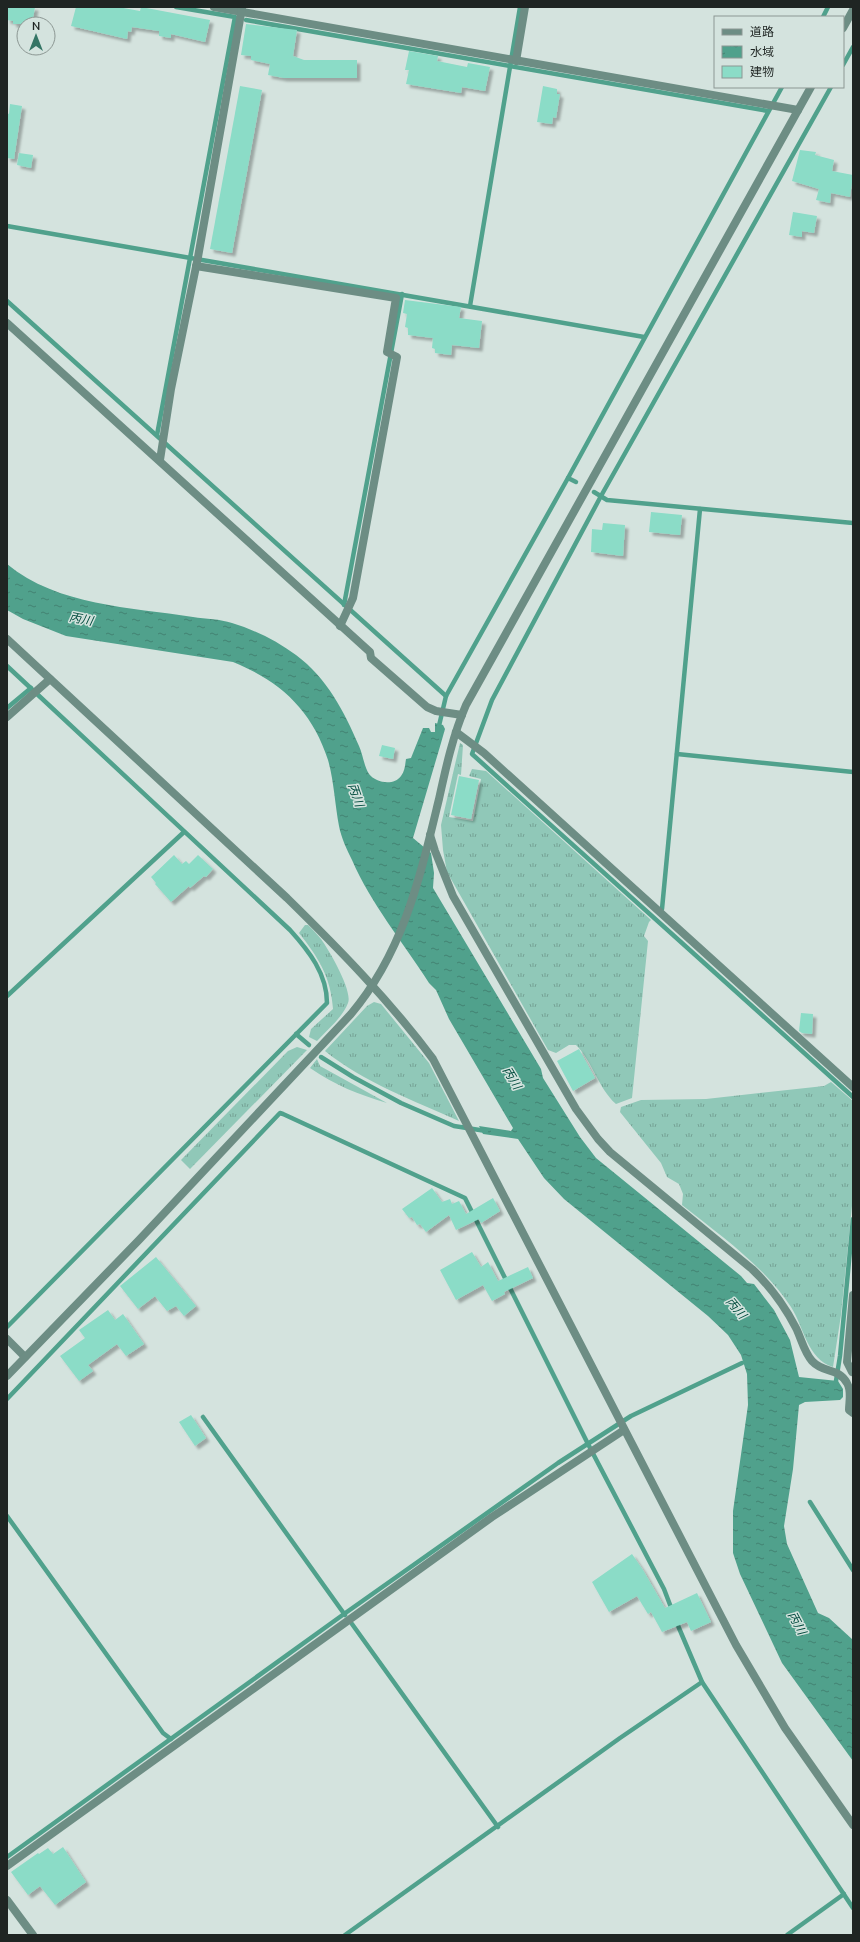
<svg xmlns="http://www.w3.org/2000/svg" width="860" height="1942" font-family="'Nunito Sans','Noto Sans JP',sans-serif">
<defs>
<pattern id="grass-tufts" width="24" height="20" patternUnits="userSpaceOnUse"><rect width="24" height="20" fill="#90c8b8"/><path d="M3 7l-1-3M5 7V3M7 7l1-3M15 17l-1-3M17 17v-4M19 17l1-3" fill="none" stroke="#75a295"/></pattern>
<pattern id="water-ripples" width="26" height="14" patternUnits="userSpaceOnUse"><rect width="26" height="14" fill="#50a18c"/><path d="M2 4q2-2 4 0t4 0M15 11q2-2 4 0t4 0" fill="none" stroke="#428372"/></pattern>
<filter id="shadow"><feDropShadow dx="3.5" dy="3.5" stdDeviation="1" flood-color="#0004"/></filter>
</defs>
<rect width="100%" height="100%" fill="#d4e3de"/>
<g fill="url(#grass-tufts)">
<path d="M460,743l3,2 -2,30 -3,-1 -9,43 24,4 8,-42 -12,-3 3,-7 14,2 165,149 -2,2 -5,14 4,5 -16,157 -16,6c-18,-16 -23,-42 -40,-59h-7l-13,8 -8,-3 -101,-178 -4,-22 -2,-25z"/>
<path d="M305,925h3c5,5 9,9 13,14 8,11 32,52 27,64 -5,14 -21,27 -31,38l-8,-4 2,-8 22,-20c-2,-32 -15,-52 -34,-76z"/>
<path d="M374,1002l7,2 48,59 30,58c-44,-20 -96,-39 -134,-70l42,-45z"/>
<polygon points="297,1047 307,1050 190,1169 181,1160 288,1051"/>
<path d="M317,1059l3,7 67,37c-29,-9 -51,-17 -77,-35z"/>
<path d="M831,1082l22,19v95l-12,119 -8,52c-26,-8 -29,-40 -42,-60 -28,-42 -70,-71 -109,-102l1,-11 -4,-10 -12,-7 -6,-14 -41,-51 1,-5 20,-7 65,-1 118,-13z"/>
</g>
<path fill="url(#water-ripples)" d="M7,564c51,42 123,43 186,53 13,2 27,2 39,6 23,7 45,18 64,32 31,23 48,56 63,91 4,9 5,20 10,28 7,9 25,12 32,2 4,-5 4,-11 5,-17l5,-1 12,-30h6l2,4h4v-9l8,2 2,4 -4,14 -28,95 18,15 3,20 -1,15 108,181 2,9 37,59 16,21 145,118 6,7 7,1 20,26 16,30 9,37 39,4 5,8v8l-3,3 -35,2 -6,3 -6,64 -9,57 3,18 31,69 11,5 24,22v121l-71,-98 -42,-89 -7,-21v-42l15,-106 -1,-31 -6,-19 -13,-20 -20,-19 -144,-117 -20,-21 -26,-39 -35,-5 -4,-8 32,5 2,-3 -64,-109 -13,-29 -7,-7c-26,-41 -58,-79 -77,-123 -5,-10 -11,-23 -13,-34 -4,-21 -5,-45 -11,-66 -16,-50 -48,-79 -95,-98l-167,-26 -43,-17 -16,-9z"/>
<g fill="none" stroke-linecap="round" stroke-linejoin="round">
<g stroke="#50a18c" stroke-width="4.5">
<polyline points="823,17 828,7"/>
<polyline points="246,20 768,111"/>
<polyline points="843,65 853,47"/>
<polyline points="831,87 601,496 492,700 472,754 853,1097"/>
<polyline points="7,226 644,337"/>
<polyline points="7,301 446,696"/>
<polyline points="470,306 520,7"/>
<polyline points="157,435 235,17 176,7"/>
<polyline points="568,478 576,482"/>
<polyline points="594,492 607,500 853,523"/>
<polyline points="344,605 402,294"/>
<path d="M7,666l283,264c19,21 37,44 37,73l-320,324"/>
<polyline points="7,708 31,688"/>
<polyline points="438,730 446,696 568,478 782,87"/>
<polyline points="677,754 853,772"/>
<polyline points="662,909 700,509"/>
<polyline points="7,996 184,832"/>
<polyline points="296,1034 309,1045"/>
<polyline points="321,1057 353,1077 401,1103 454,1126 486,1131"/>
<polyline points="835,1387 840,1356 853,1219"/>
<polyline points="7,1399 280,1113 283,1114 465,1198 588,1444 664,1589 672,1610"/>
<polyline points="203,1417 345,1615"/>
<polyline points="810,1502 853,1570"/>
<polyline points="7,1516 163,1733 171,1739"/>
<polyline points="676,1621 702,1682 853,1908"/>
<polyline points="352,1624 498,1827"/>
<polyline points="7,1857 344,1614 558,1463 631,1416 742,1363"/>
<polyline points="345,1935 620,1738 702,1682"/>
<polyline points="787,1935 844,1894"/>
</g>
</g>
<g fill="#8bdcc7" filter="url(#shadow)">
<polygon points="7,7 35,7 32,24 13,24 13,21 7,20"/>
<polygon points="76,7 118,7 140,11 141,7 210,20 205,42 171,34 171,38 159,36 159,31 132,27 131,32 128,31 127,39 71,26"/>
<polygon points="246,24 297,30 293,56 304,60 357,60 357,78 284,78 268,75 270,64 251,60 251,56 241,55"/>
<polygon points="409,51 438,56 437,61 467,67 468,63 490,67 485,91 462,87 461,93 406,84 409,70 405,70"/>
<polygon points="240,86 262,90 232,253 210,249"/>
<polygon points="543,86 557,89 557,94 560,94 556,118 553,117 552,124 537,122"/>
<polygon points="10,104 22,106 14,159 7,158 7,113 9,114"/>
<polygon points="800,150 816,152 815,155 834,160 832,171 853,175 850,197 831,193 830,203 816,200 819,189 792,181"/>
<polygon points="19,153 33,155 31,168 17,165"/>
<polygon points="793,212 817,216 814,233 802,231 802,237 789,235"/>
<polygon points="405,300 461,307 459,318 482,321 479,348 452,345 451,355 435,353 435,349 432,348 433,338 408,335 408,328 405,327 407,314 403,313"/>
<polygon points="651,512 682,515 680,535 649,532"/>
<polygon points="603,523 625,525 623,556 591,552 592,529 602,530"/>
<polygon points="382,745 395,748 393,759 379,756"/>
<polygon points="459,776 479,780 471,819 451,815"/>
<polygon points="174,855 182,864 186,861 189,864 198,855 213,869 206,877 204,876 190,888 189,886 171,902 155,884 156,883 151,877"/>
<polygon points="801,1013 813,1014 812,1034 802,1033 799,1031"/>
<polygon points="579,1049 595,1078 573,1091 557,1061"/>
<polygon points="432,1188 442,1202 450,1199 452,1204 459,1201 466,1214 493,1198 500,1211 481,1223 479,1219 456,1230 449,1215 426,1232 420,1224 417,1225 412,1217 409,1218 402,1209"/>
<polygon points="472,1252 481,1267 488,1262 498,1281 528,1267 533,1278 504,1292 505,1294 492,1301 483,1285 456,1300 440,1270"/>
<polygon points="156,1257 196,1306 184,1316 176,1306 167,1311 155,1296 138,1309 120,1286"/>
<polygon points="108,1310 115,1320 123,1314 144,1344 126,1356 117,1344 88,1365 93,1371 79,1381 60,1356 85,1338 79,1330"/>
<polygon points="191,1415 206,1438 195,1446 179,1422"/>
<polygon points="632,1554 643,1570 665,1608 697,1593 711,1622 691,1631 687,1622 662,1632 651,1612 648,1614 637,1596 609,1612 592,1582"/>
<polygon points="63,1847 86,1882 55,1905 40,1886 28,1895 11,1872 38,1853 39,1854 48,1848 53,1854"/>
</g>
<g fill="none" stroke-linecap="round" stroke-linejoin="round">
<g stroke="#6d8d84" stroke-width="8">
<polyline points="214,7 798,110"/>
<polyline points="843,28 853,10"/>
<polyline points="516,61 525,7"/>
<polyline points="196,266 396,298 387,352 397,357 353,598 340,626"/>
<polyline points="7,323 370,652 371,658 427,707 436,711 462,715"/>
<polyline points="160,460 171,389 198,257 242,8"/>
<path d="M7,639l280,259c52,51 103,103 146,161l303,586 49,83 68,97"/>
<polyline points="7,717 50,679"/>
<polyline points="456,732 484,753 853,1087"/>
<path d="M430,835l5,16 18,45 123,213 22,30 12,13 142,117c18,17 32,36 44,59 5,10 8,24 16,33 12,13 26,6 35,22 5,8 2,19 2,27l4,3"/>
<polyline points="7,1339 25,1357"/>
<polyline points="852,1372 847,1362 853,1295"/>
<path d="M7,1376l132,-136 212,-226c53,-63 69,-137 88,-215 7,-32 14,-64 27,-94l345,-618"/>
<polyline points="7,1866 492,1517 624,1430"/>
<polyline points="7,1900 33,1935"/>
</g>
</g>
<g text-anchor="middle" stroke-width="3" stroke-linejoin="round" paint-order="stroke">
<g font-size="12" font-style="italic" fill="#004b3d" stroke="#d4e3de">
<text transform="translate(81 619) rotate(11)" y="4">丙川</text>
<text transform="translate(356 795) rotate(71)" y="4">丙川</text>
<text transform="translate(512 1078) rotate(59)" y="4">丙川</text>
<text transform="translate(736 1308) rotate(50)" y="4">丙川</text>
<text transform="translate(797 1623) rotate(62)" y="4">丙川</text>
</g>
</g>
<rect width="860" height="1942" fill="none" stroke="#1f2523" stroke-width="16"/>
<rect x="714" y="16" width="130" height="72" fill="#d4e3de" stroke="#8c9793"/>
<rect x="722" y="29" width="20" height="6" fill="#6d8d84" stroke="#8c9793"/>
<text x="750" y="36" font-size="12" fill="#1f2523">道路</text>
<rect x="722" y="46" width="20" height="12" fill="url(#water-ripples)" stroke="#8c9793"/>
<text x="750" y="56" font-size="12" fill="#1f2523">水域</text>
<rect x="722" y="66" width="20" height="12" fill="#8bdcc7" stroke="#8c9793"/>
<text x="750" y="76" font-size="12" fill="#1f2523">建物</text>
<g transform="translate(36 36)"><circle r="19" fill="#d4e3de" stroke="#8c9793"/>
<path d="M0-3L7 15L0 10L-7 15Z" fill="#347565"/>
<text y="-6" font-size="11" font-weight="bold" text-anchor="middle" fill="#1f2523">N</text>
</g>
</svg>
